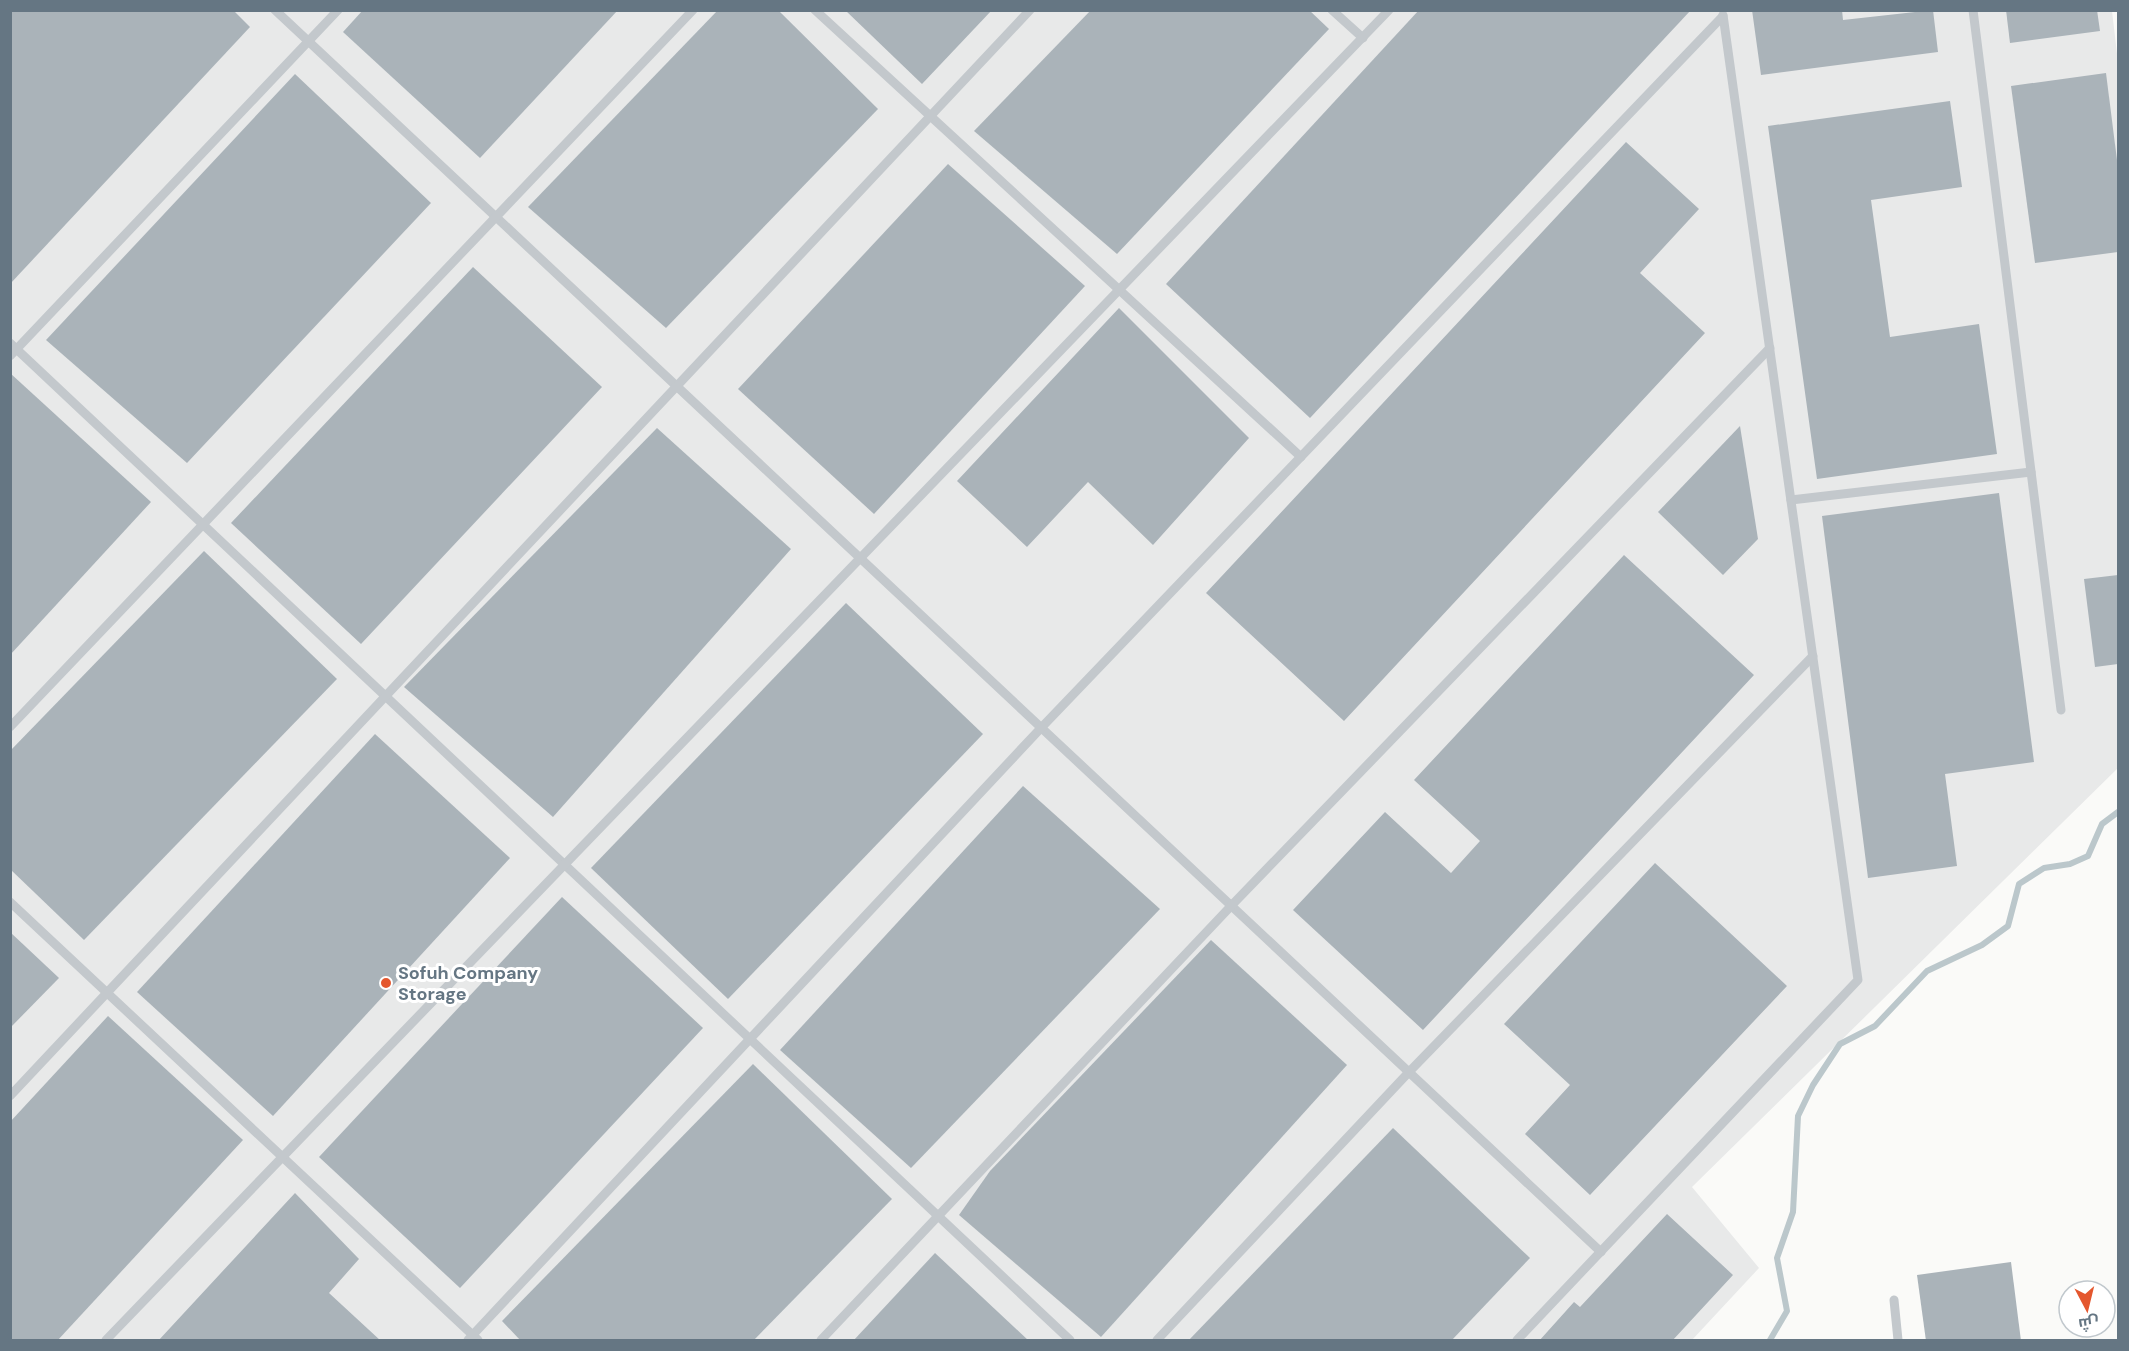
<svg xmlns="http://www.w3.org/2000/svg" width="2129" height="1351" font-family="'DM Sans',Cairo,sans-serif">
<rect width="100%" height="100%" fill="#fafaf8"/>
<polygon fill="#e8e9e9" points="10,11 2112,11 2118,62 2118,768 1692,1187 1759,1268 1692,1340 11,1340"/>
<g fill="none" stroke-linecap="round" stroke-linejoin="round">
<polyline stroke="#bbc7cb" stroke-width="6" points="1770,1340 1787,1311 1777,1258 1793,1212 1798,1116 1813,1085 1840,1044 1875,1026 1927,971 1982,945 2008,926 2019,884 2044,868 2070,864 2088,856 2102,824 2118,812"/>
</g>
<g fill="#aab3b9">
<polygon points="10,10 233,10 250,27 10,284"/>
<polygon points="363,10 618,10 480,158 343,32"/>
<polygon points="718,10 778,10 878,109 666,328 528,207"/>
<polygon points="845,10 992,10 922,84"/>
<polygon points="1091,10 1309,10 1329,29 1117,254 974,131"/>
<polygon points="1419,10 1691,10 1310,418 1166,284"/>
<polygon points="1752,10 1842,10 1843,20 1933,10 1938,52 1761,75"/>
<polygon points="2006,10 2097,10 2100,31 2010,43"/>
<polygon points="2106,73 2118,168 2118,252 2035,263 2011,86"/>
<polygon points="295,74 431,203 187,463 46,340"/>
<polygon points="1950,101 1962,187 1871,200 1890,337 1979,324 1997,454 1817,479 1768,126"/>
<polygon points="1626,142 1699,209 1640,273 1705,333 1344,721 1206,593"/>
<polygon points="948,164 1085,286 874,514 738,389"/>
<polygon points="473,267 602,387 361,644 231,523"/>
<polygon points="1119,308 1249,438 1153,545 1088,482 1027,547 957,481"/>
<polygon points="10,373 151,502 10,655"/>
<polygon points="1740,426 1758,539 1723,575 1658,512"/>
<polygon points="657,428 791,549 553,817 404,687"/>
<polygon points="1999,493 2034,762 1945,774 1957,866 1868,878 1822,516"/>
<polygon points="204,551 337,679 84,940 10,869 10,751"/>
<polygon points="1624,555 1754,675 1423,1030 1293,910 1385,812 1451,873 1480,841 1414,780"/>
<polygon points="2118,575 2118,664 2095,667 2084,579"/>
<polygon points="846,603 983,734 728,999 591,868"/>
<polygon points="375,734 510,858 273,1116 137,992"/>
<polygon points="1023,786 1160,909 911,1168 780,1050"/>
<polygon points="1655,863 1787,986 1590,1195 1525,1134 1570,1085 1504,1024"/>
<polygon points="562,897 703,1028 460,1288 319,1157"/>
<polygon points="10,932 59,978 10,1028"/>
<polygon points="1211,940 1347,1065 1101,1337 959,1215 990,1171"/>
<polygon points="108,1016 243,1140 57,1341 10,1341 10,1122"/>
<polygon points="753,1064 892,1199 753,1341 521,1341 502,1321"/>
<polygon points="1393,1128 1530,1258 1451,1341 1188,1341"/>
<polygon points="295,1193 359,1259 329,1293 381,1341 158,1341"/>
<polygon points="1667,1214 1733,1275 1672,1341 1539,1341 1574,1302 1580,1307"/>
<polygon points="935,1253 1029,1341 853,1341"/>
<polygon points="2011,1262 2021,1341 1926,1341 1917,1275"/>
</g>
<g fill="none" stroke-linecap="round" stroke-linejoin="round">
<g stroke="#c3c8cc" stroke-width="9">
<polyline points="275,10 1601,1252"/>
<polyline points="815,10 1301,457"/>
<polyline points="1332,10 1363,38"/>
<polyline points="1973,10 2061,710"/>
<polyline points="10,343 1070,1340"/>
<polyline points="10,356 338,10"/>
<polyline points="1791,500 2031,472"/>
<polyline points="10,727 693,10"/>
<polyline points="10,902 478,1340"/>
<polyline points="10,1096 1030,10"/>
<polyline points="1894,1300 1898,1340"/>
<polyline points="106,1340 1389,10"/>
<polyline points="468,1340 1041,728 1723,16"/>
<polyline points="821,1340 1231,906 1770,348"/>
<polyline points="1157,1340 1409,1072 1813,656"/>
<polyline points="1517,1340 1858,980 1723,15"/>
</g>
</g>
<circle fill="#e4572e" stroke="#fff" stroke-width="2" cx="386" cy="983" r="6"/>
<g text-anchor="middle" stroke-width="6" stroke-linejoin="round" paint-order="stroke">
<g font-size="18" font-weight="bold" fill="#657683" stroke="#fff" text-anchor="start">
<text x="398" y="979">Sofuh Company<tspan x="398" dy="21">Storage</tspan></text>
</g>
</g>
<rect width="2129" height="1351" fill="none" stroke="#657683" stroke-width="24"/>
<g transform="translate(2087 1309) rotate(173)"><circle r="28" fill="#ffffff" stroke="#c1c8cd" stroke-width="1.5"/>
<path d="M0-4.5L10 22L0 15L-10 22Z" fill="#e4572e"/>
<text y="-9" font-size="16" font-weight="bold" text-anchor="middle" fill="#657683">ش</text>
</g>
</svg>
